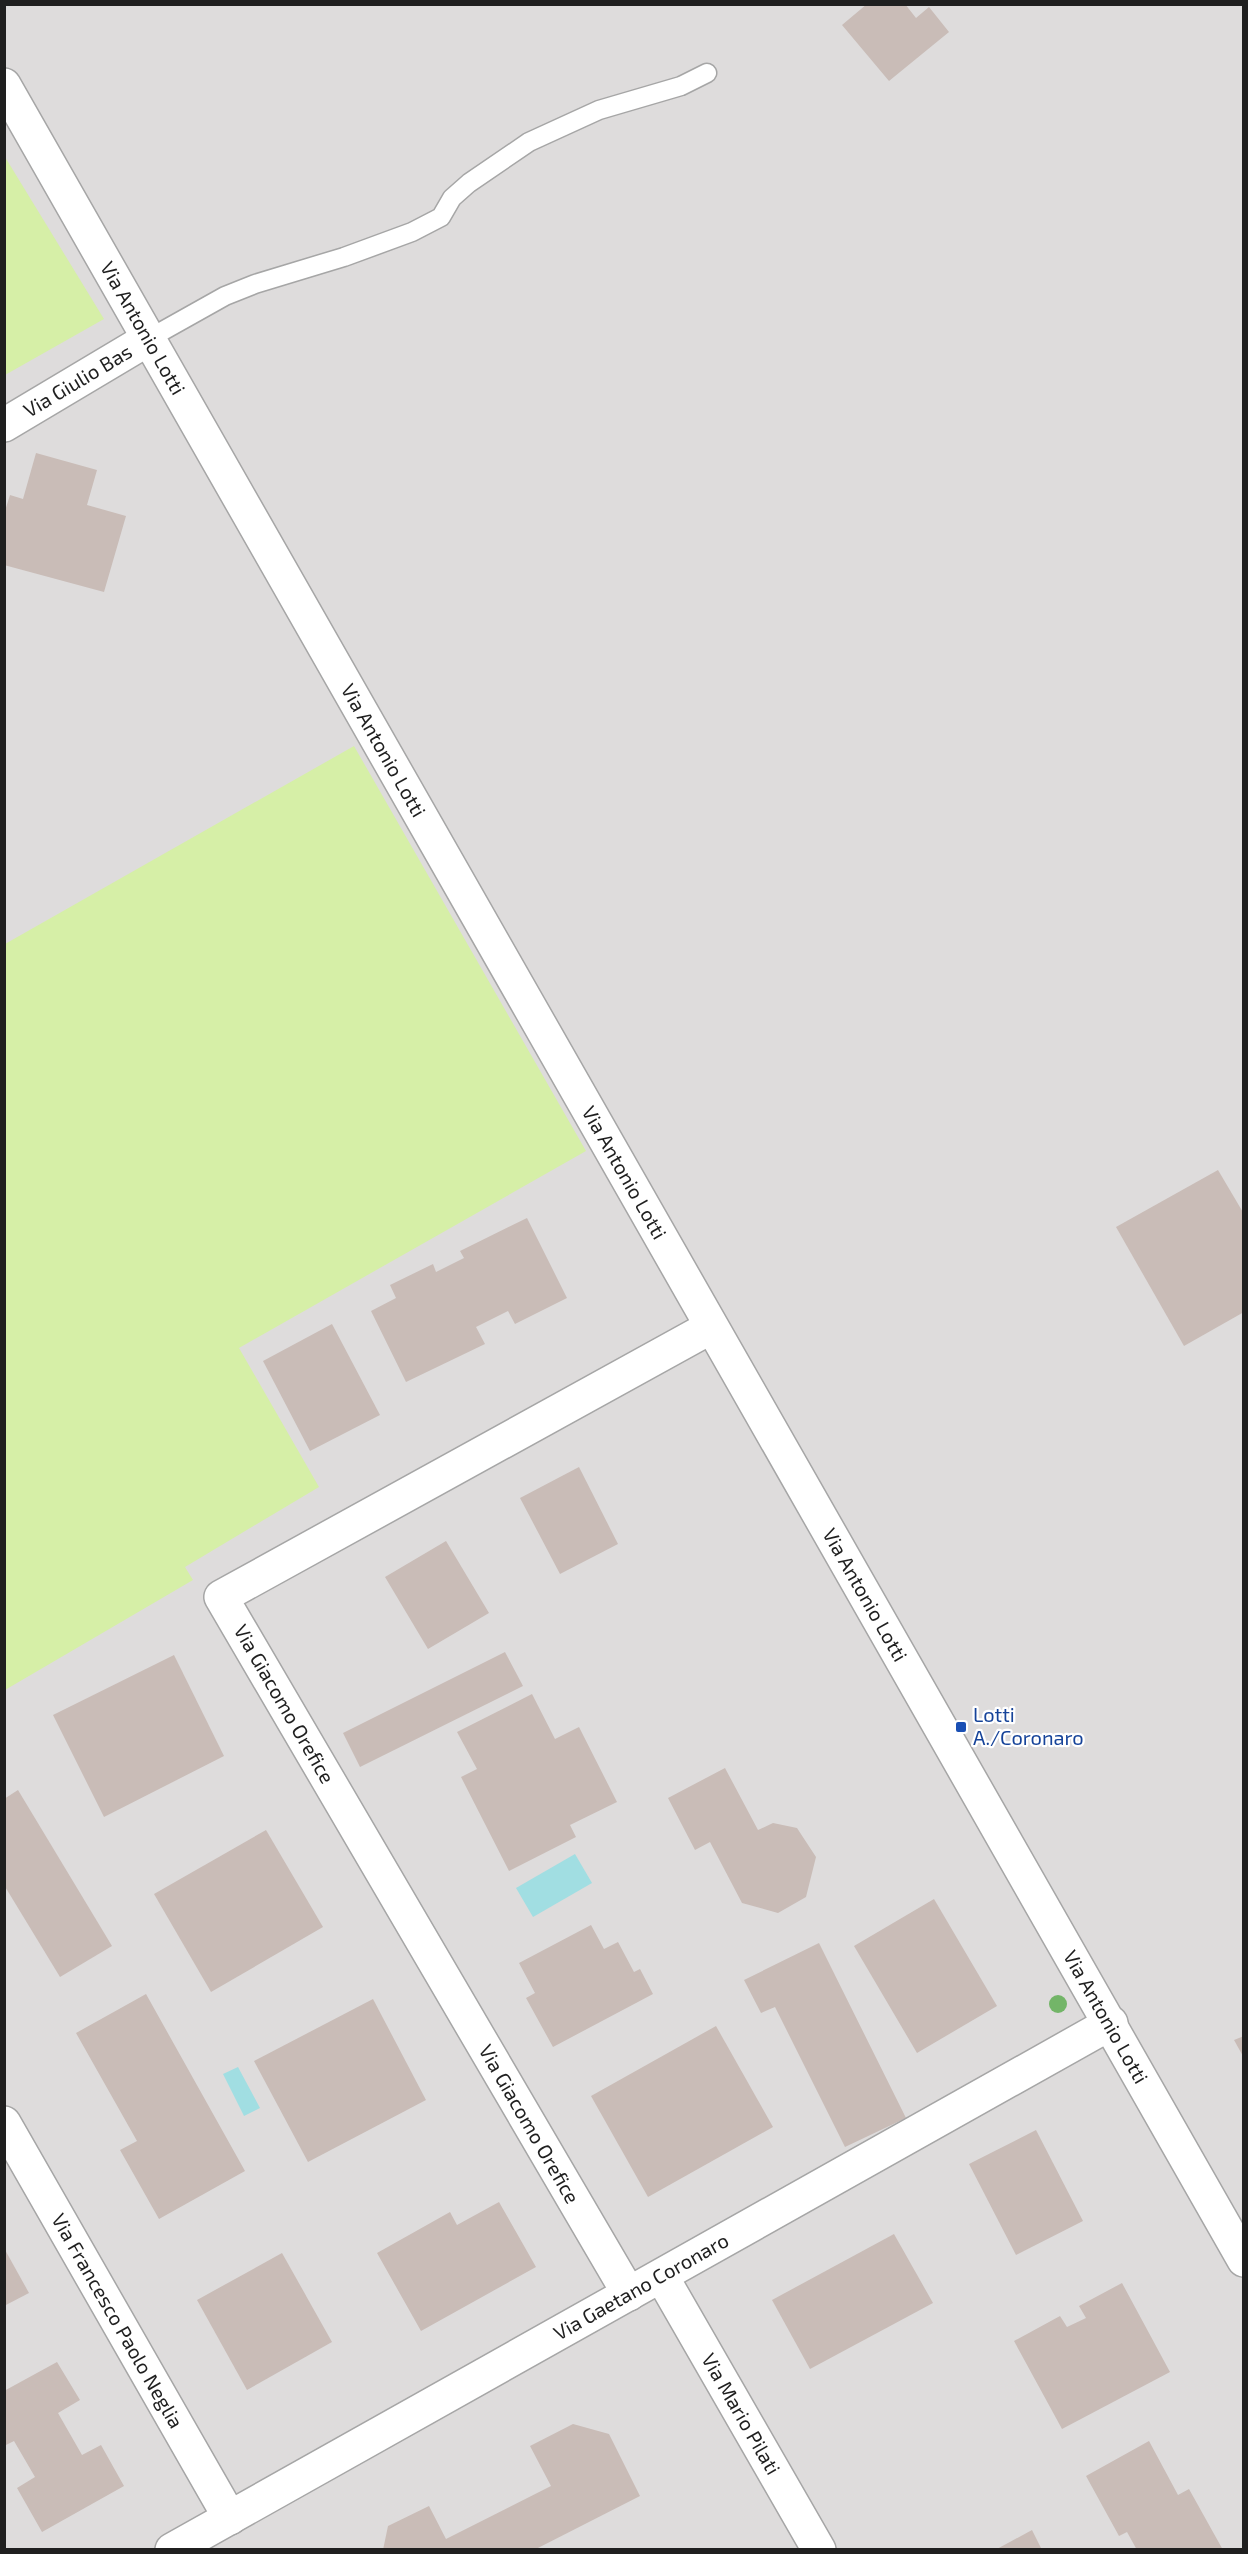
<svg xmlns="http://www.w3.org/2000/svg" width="1248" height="2554" font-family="'Exo 2',sans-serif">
<rect width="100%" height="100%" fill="#f1ebe5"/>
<rect fill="#dedcdc" x="5" y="5" width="1238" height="2544"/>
<g fill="#d6efa7">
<polygon points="5,157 104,319 5,375 4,375"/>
<polygon points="354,746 586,1151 239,1348 319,1487 185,1567 193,1580 5,1690 5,944"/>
</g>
<g fill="#a1dee2">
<polygon points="575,1854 592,1883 533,1917 516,1888"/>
<polygon points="238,2067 260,2108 244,2116 223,2074"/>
</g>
<g fill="#c9bcb7">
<polygon points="867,4 905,4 916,18 929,7 949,32 889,81 842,25"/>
<polygon points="36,453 97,470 87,505 126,516 104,592 4,565 4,514 10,495 23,499"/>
<polygon points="1218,1170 1244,1214 1244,1312 1184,1346 1116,1227"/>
<polygon points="527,1218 567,1298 515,1324 508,1311 476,1327 485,1344 406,1382 371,1311 396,1298 390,1285 433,1264 436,1272 464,1258 460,1251"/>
<polygon points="332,1324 380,1415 310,1451 263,1361"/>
<polygon points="579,1467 618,1544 560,1574 520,1498"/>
<polygon points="446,1541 489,1613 428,1649 385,1577"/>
<polygon points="505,1652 523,1686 360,1767 343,1733"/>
<polygon points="174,1655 224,1756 104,1817 53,1715"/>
<polygon points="532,1694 555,1739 579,1727 617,1802 570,1825 576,1837 509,1871 461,1777 477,1769 457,1732"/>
<polygon points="725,1768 758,1830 773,1823 797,1828 816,1857 806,1897 778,1913 742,1903 710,1842 695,1850 668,1798"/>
<polygon points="18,1790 112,1946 60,1977 4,1885 4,1799"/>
<polygon points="266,1830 323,1927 211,1992 154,1894"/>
<polygon points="934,1899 997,2006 917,2053 854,1946"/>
<polygon points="591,1925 604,1949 618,1942 634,1972 640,1969 653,1994 553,2047 526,1998 535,1993 519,1963"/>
<polygon points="819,1943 906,2118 845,2147 775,2007 761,2013 744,1980"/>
<polygon points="146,1994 245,2171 159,2219 120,2150 137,2141 76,2033"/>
<polygon points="373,1999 426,2100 308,2162 254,2061"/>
<polygon points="716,2026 773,2127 648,2197 591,2096"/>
<polygon points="1244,2036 1244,2058 1234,2040"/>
<polygon points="1036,2130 1083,2221 1016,2255 969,2164"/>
<polygon points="499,2202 536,2267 421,2331 377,2253 450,2212 457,2225"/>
<polygon points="894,2234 933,2303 810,2369 772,2300"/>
<polygon points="4,2248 29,2293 4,2306"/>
<polygon points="282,2253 332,2342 247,2390 197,2300"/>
<polygon points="1122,2283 1170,2372 1062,2429 1014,2341 1060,2316 1067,2327 1086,2318 1079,2306"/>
<polygon points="57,2362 80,2400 58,2413 82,2455 101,2445 124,2486 42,2532 17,2488 35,2477 14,2441 4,2446 4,2391"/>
<polygon points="573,2424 609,2434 640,2496 534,2550 383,2550 388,2526 429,2506 446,2539 551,2486 530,2446"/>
<polygon points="1149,2441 1178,2495 1189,2489 1223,2550 1137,2550 1127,2532 1119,2536 1086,2476"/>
<polygon points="1032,2530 1042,2550 995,2550"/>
</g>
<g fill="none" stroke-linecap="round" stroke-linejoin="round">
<defs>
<polyline id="lane" points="150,338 225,296 255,284 344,257 412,232 441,217 452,198 469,183 529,142 599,110 681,86 707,73"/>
<g id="street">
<path id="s1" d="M4,85l1240,2175"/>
<path id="s2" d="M4,425l146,-87"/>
<path id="s3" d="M4,2123l226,395"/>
<path id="s4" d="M662,2277l157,273"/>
<polyline points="629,2294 221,1597 711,1327"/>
<path id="s5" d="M172,2550l939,-527"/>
</g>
</defs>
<use href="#lane" stroke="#a6a6a6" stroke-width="21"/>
<use href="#street" stroke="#a6a6a6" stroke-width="36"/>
<use href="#lane" stroke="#fff" stroke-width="18"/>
<use href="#street" stroke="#fff" stroke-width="33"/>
</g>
<circle fill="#73b568" cx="1058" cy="2004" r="9"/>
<rect fill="#1a4fb4" stroke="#fff" stroke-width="2" x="955" y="1721" width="12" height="12" rx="3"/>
<g text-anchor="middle" stroke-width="4.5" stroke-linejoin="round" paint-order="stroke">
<g font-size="20" fill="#1f1f1f" stroke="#fff">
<text dy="7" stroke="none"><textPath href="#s1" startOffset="280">Via Antonio Lotti</textPath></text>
<text dy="7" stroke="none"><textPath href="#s2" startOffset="86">Via Giulio Bas</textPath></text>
<text dy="7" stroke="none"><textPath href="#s1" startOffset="766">Via Antonio Lotti</textPath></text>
<text dy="7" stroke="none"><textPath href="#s1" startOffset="1252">Via Antonio Lotti</textPath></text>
<text dy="7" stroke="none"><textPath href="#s1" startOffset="1738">Via Antonio Lotti</textPath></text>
<text transform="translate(284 1704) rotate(60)" y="7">Via Giacomo Orefice</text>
<text dy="7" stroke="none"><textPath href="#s1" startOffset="2224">Via Antonio Lotti</textPath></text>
<text transform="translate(529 2124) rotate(60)" y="7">Via Giacomo Orefice</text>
<text dy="7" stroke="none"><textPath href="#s5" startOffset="538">Via Gaetano Coronaro</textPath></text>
<text dy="7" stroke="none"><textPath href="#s3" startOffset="228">Via Francesco Paolo Neglia</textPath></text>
<text dy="7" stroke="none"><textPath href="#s4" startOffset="158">Via Mario Pilati</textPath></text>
</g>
<g font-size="20" fill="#164399" stroke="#fff" text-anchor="start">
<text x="973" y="1722">Lotti<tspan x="973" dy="23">A./Coronaro</tspan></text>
</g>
</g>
<rect width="1248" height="2554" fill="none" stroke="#1f1f1f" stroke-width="12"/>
</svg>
